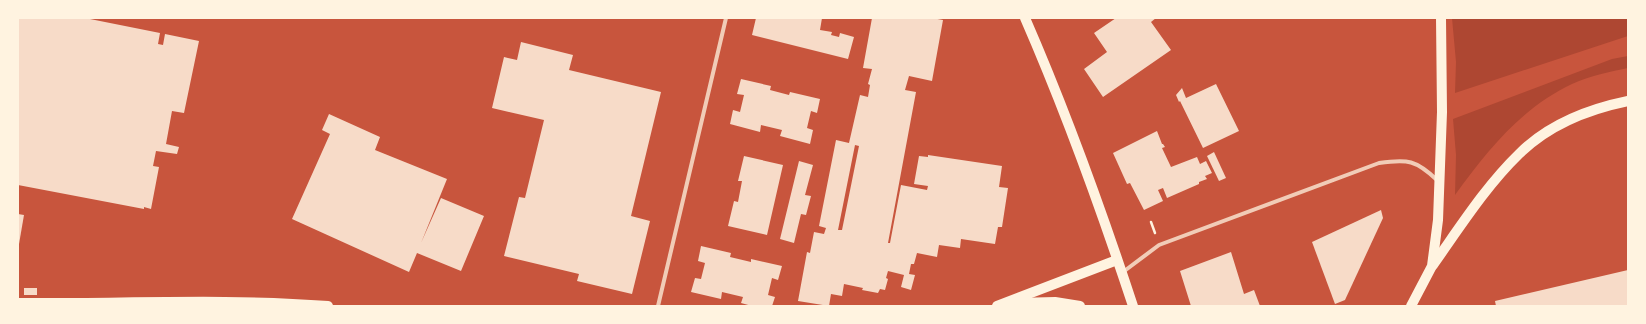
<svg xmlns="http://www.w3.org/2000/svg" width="1646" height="324" font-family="Signika,sans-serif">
<rect width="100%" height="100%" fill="#c8553d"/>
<g fill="#ae4732">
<polygon points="1452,18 1628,18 1628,36 1455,93 1456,62"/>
<path d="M1628,56v12c-19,4 -39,8 -56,16 -51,24 -85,67 -117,111l1,-40 -3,-36 159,-60z"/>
</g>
<g fill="#f7dbc8" fill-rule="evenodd">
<polygon points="19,18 85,18 160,33 158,44 163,45 165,34 199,41 184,113 172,111 166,144 179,147 177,154 156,151 153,166 159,167 151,209 144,207 144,209 18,185"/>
<polygon points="756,18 822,18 820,30 832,32 831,35 839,37 840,33 854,37 848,59 752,35"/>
<path d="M872,18h60l11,2 -11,61 -23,-5 -4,14 11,2 -28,151h2l11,-58 26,5 1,-4 -14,-2 5,-28 9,1v-2l74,11 -3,21 9,1 -6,39h-4l-3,17 -34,-5 -1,9 -21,-3 -2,12 -20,-4 -3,11h-3l-2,10 6,1 -4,15 -10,-3 3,-12 -16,-4 -2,7 2,1 -3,11 -5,-1 -2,4 -16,-3 1,-2 -19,-4 -2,12 -11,-2 -2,12 -31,-5 9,-49 3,1 4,-21 10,2 2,-6 -7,-2 17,-86 13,3 11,-48 8,2 2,-12 -2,-1 4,-15 -9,-1zM855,145l4,1 -17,84h-4z"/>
<polygon points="1116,18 1156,18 1151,22 1171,50 1103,97 1084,69 1107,52 1094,33"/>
<polygon points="521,42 573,55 569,70 661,92 631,216 650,221 632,294 577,281 579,274 504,256 519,197 525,198 544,120 492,108 504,57 517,60"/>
<polygon points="741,79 771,86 770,90 789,95 790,92 820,99 817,113 811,111 807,128 813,130 810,144 780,136 782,130 761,125 760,132 730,124 733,110 740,112 744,95 737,94"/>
<polygon points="1216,84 1239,131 1203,148 1180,101 1179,102 1176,95 1182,88 1186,98"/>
<polygon points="329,114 380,137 375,150 447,179 421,243 441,198 484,216 461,271 417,253 409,272 292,219 330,134 322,130"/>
<polygon points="1157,131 1162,144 1163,144 1165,147 1162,148 1171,167 1197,157 1200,164 1206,161 1212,173 1205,176 1207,179 1199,182 1199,184 1167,198 1163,188 1158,190 1163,201 1144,210 1130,183 1127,184 1113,153"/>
<polygon points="1214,152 1226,178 1219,181 1207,156"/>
<polygon points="744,156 783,165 767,235 728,226 734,201 738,202 742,181 738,181"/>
<polygon points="799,161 813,165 805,195 811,196 806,215 801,214 794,243 780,239"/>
<polygon points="1381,210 1383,218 1345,300 1335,304 1312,242"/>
<polygon points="18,214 24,215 19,244 18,244"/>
<polygon points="701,246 731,253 730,257 751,262 751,259 782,266 778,280 772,278 768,295 775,297 772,306 752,306 741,303 743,297 722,292 721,299 691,292 695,278 701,279 705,263 698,261"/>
<polygon points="1231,252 1244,294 1254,290 1260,306 1191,306 1180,271"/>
<polygon points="1628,270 1628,306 1496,306 1495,301"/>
<rect x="24" y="288" width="13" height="7"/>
</g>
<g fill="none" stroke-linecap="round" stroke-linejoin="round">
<polyline stroke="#fff3e0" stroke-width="2.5" points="1151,222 1155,233"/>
<g stroke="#f1ccb7" stroke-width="4">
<path d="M1123,272l36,-27 220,-82c29,-4 37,-3 58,17"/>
<polyline points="658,306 726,18"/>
</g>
<g stroke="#fff3e0" stroke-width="10">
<path d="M1025,18c41,94 76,191 108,288"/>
<path d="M1433,265c27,-38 53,-79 86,-111 29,-29 70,-45 109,-53"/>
<path d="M18,303c103,1 207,-5 310,3"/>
<polyline points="1011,303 1055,302 1080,306"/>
<polyline points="997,306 1117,260"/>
<polyline points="1411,306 1432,266 1438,220 1442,112 1441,18"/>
</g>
</g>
<rect width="1646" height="324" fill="none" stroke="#fff3e0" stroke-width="38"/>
</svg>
